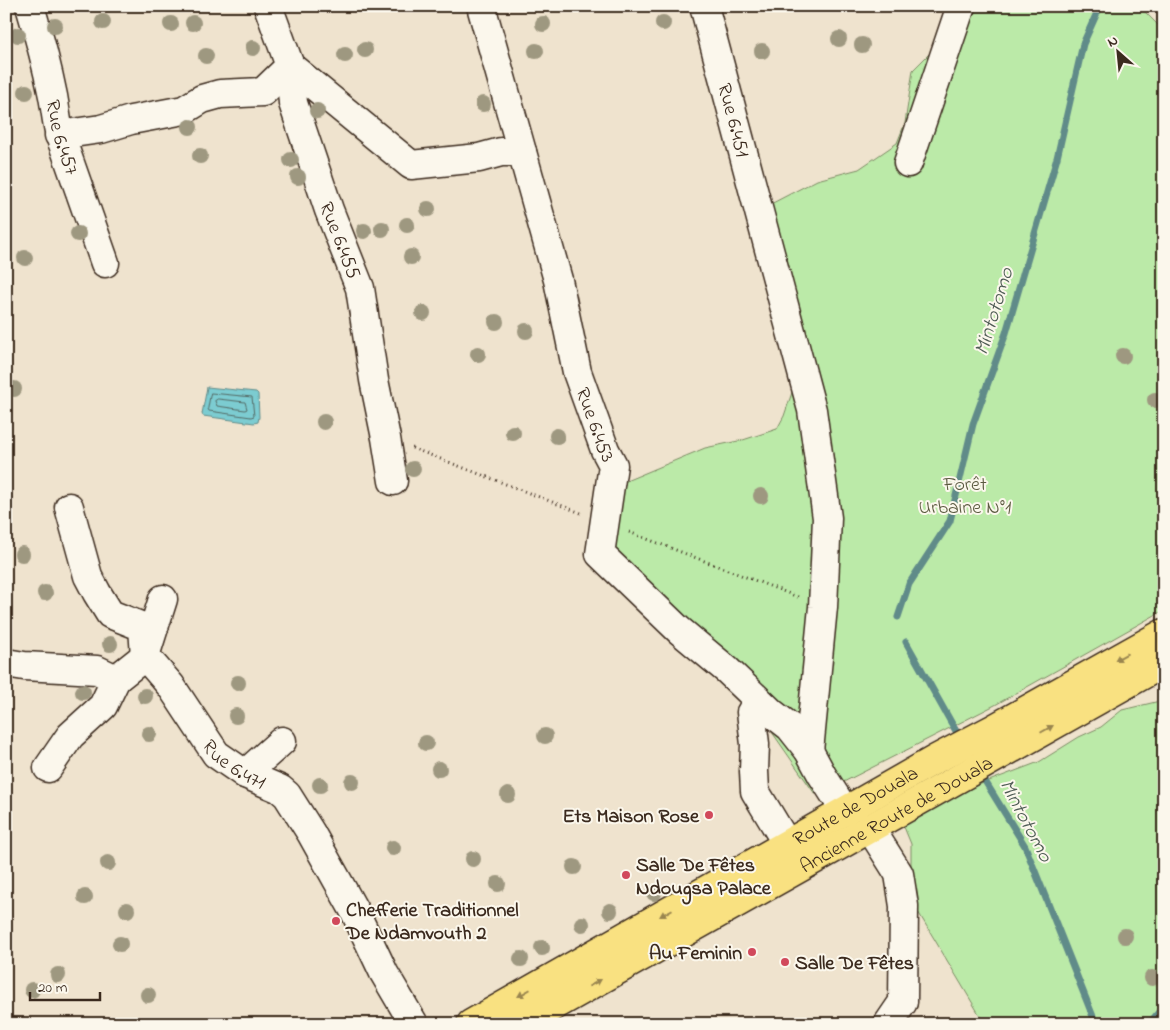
<svg xmlns="http://www.w3.org/2000/svg" width="1170" height="1030" font-family="'Indie Flower',sans-serif">
<rect width="100%" height="100%" fill="#efe3ce"/>
<filter id="ink" filterUnits="userSpaceOnUse"><feTurbulence type="fractalNoise" baseFrequency=".02" numOctaves="2"/><feDisplacementMap in="SourceGraphic" scale="10" xChannelSelector="R" yChannelSelector="G"/><feConvolveMatrix kernelMatrix="1 2 1 2 8 2 1 2 1" color-interpolation-filters="sRGB"/></filter>
<g filter="url(#ink)">
<g fill="#bbeaa8" stroke="#7b8a63">
<polygon points="947,6 1139,6 1164,31 1164,610 995,705 822,793 815,794 758,712 602,553 614,500 626,481 705,448 743,440 777,429 784,416 801,366 765,207 817,180 859,169 897,143 905,123 913,70 936,47"/>
<polygon points="1164,700 1164,1024 985,1024 911,900 911,844 902,822 936,801 1039,762 1079,737 1101,727 1122,710"/>
</g>
<polygon fill="#7bccd1" stroke="#618b89" points="207,387 256,392 258,394 259,417 258,422 254,423 203,416 202,414"/>
<g fill="none" stroke-linecap="round" stroke-linejoin="round">
<g stroke="#556b66" stroke-width="1">
<polygon points="211,393 252,397 254,416 251,417 209,411 208,409"/>
<polygon points="218,399 245,402 247,409 245,410 217,406 215,401"/>
</g>
<g stroke="#618b89" stroke-width="7">
<polyline points="898,617 909,584 950,521 973,424 1006,333 1057,158 1083,44 1100,6"/>
<polyline points="906,642 961,740"/>
<polyline points="980,773 1025,846 1096,1024"/>
<polyline points="980,1021 982,1024"/>
<polyline points="1149,1024 1164,1006"/>
</g>
<defs>
<g id="minor">
<path id="s1" d="M30,6c9,30 17,60 23,90 4,22 4,35 13,56l39,111"/>
<path id="s2" d="M268,6l22,60 3,37 36,107 31,78 14,92 12,58 7,43"/>
<path id="s3" d="M481,6l77,274 19,92 28,78 8,15 -13,89 79,76 48,40 45,43 18,14 19,24 13,24 23,36"/>
<path id="s4" d="M704,6l108,404 15,108 -4,89 -14,144"/>
<polyline points="59,135 101,129 131,120 184,110 202,99 220,94 263,92 290,66 411,165 479,158 501,152 522,152"/>
<polyline points="908,163 961,6"/>
<path id="s5" d="M69,507l19,69 9,17 13,21 33,13 2,29 26,30 45,68 29,20 35,15 7,6 24,38 44,79 29,61 30,51"/>
<polyline points="6,663 24,666 97,670 116,679 145,656 163,599"/>
<polyline points="751,712 755,744 754,771 755,791 787,844"/>
<polyline points="48,768 70,736 103,706 116,679"/>
<polyline points="245,774 282,741"/>
<polyline points="870,828 899,874 904,906 903,1002 888,1024"/>
</g>
<g id="major">
<path id="s6" d="M471,1024l465,-265 55,-29 173,-97"/>
<path id="s7" d="M522,1024l642,-361"/>
</g>
</defs>
<use href="#minor" stroke="#3b2a1e" stroke-width="31"/>
<use href="#major" stroke="#3b2a1e" stroke-width="31"/>
<g stroke="#3b2a1e" stroke-width="3" stroke-dasharray="1 4" stroke-linecap="butt">
<polyline points="412,448 581,513"/>
<polyline points="629,532 798,597"/>
</g>
<use href="#minor" stroke="#fbf7ec" stroke-width="28"/>
<use href="#major" stroke="#f9e181" stroke-width="28"/>
</g>
<g fill="#9e9880">
<circle cx="103" cy="22" r="8"/>
<circle cx="193" cy="23" r="8"/>
<circle cx="663" cy="23" r="8"/>
<circle cx="171" cy="24" r="8"/>
<circle cx="543" cy="24" r="8"/>
<circle cx="55" cy="26" r="8"/>
<circle cx="18" cy="35" r="8"/>
<circle cx="839" cy="39" r="8"/>
<circle cx="862" cy="45" r="8"/>
<circle cx="253" cy="48" r="8"/>
<circle cx="365" cy="50" r="8"/>
<circle cx="536" cy="51" r="8"/>
<circle cx="762" cy="51" r="8"/>
<circle cx="345" cy="55" r="8"/>
<circle cx="206" cy="56" r="8"/>
<circle cx="26" cy="92" r="8"/>
<circle cx="483" cy="104" r="8"/>
<circle cx="317" cy="111" r="8"/>
<circle cx="190" cy="127" r="8"/>
<circle cx="200" cy="156" r="8"/>
<circle cx="291" cy="160" r="8"/>
<circle cx="298" cy="177" r="8"/>
<circle cx="428" cy="209" r="8"/>
<circle cx="407" cy="225" r="8"/>
<circle cx="382" cy="229" r="8"/>
<circle cx="364" cy="231" r="8"/>
<circle cx="78" cy="234" r="8"/>
<circle cx="411" cy="257" r="8"/>
<circle cx="25" cy="258" r="8"/>
<circle cx="423" cy="313" r="8"/>
<circle cx="496" cy="322" r="8"/>
<circle cx="526" cy="331" r="8"/>
<circle cx="478" cy="354" r="8"/>
<circle cx="1123" cy="356" r="8"/>
<circle cx="14" cy="389" r="8"/>
<circle cx="1155" cy="400" r="8"/>
<circle cx="324" cy="422" r="8"/>
<circle cx="513" cy="433" r="8"/>
<circle cx="557" cy="436" r="8"/>
<circle cx="413" cy="469" r="8"/>
<circle cx="761" cy="496" r="8"/>
<circle cx="22" cy="554" r="8"/>
<circle cx="45" cy="593" r="8"/>
<circle cx="110" cy="644" r="8"/>
<circle cx="238" cy="683" r="8"/>
<circle cx="83" cy="692" r="8"/>
<circle cx="145" cy="696" r="8"/>
<circle cx="236" cy="716" r="8"/>
<circle cx="149" cy="734" r="8"/>
<circle cx="545" cy="736" r="8"/>
<circle cx="426" cy="743" r="8"/>
<circle cx="439" cy="769" r="8"/>
<circle cx="352" cy="782" r="8"/>
<circle cx="320" cy="785" r="8"/>
<circle cx="508" cy="795" r="8"/>
<circle cx="393" cy="848" r="8"/>
<circle cx="473" cy="859" r="8"/>
<circle cx="108" cy="863" r="8"/>
<circle cx="574" cy="867" r="8"/>
<circle cx="498" cy="884" r="8"/>
<circle cx="654" cy="893" r="8"/>
<circle cx="85" cy="897" r="8"/>
<circle cx="127" cy="910" r="8"/>
<circle cx="610" cy="911" r="8"/>
<circle cx="582" cy="924" r="8"/>
<circle cx="1125" cy="936" r="8"/>
<circle cx="120" cy="944" r="8"/>
<circle cx="542" cy="948" r="8"/>
<circle cx="521" cy="959" r="8"/>
<circle cx="58" cy="975" r="8"/>
<circle cx="1152" cy="978" r="8"/>
<circle cx="32" cy="990" r="8"/>
<circle cx="148" cy="995" r="8"/>
</g>
<defs><path id="oneway-solid" d="M-6-.8H1V-3.2L6.5 0L1 3.2V.8H-6Z" transform="scale(1.25)"/></defs>
<g fill="#9a8650">
<use href="#oneway-solid" transform="translate(1121 657) rotate(151)"/>
<use href="#oneway-solid" transform="translate(1047 729) rotate(-30)"/>
<use href="#oneway-solid" transform="translate(666 913) rotate(150)"/>
<use href="#oneway-solid" transform="translate(595 983) rotate(-29)"/>
<use href="#oneway-solid" transform="translate(524 993) rotate(150)"/>
</g>
</g>
<g fill="#d1495b" stroke="#fbf7ec" stroke-width="2">
<circle cx="709" cy="815" r="5"/>
<circle cx="626" cy="875" r="5"/>
<circle cx="336" cy="921" r="5"/>
<circle cx="752" cy="952" r="5"/>
<circle cx="785" cy="962" r="5"/>
</g>
<g text-anchor="middle" stroke-width="4" stroke-linejoin="round" paint-order="stroke">
<g font-size="20" fill="#3b2a1e" stroke="#fbf7ec">
<text dy="7" stroke="none"><textPath href="#s4" startOffset="118">Rue 6.451</textPath></text>
<text dy="7" stroke="none"><textPath href="#s1" startOffset="135">Rue 6.457</textPath></text>
<text dy="7" stroke="none"><textPath href="#s2" startOffset="246">Rue 6.455</textPath></text>
<text dy="7" stroke="none"><textPath href="#s3" startOffset="434">Rue 6.453</textPath></text>
<text dy="7" stroke="none"><textPath href="#s5" startOffset="322">Rue 6.471</textPath></text>
<text dy="7" stroke="none"><textPath href="#s6" startOffset="442">Route de Douala</textPath></text>
<text dy="7" stroke="none"><textPath href="#s7" startOffset="429">Ancienne Route de Douala</textPath></text>
</g>
<g font-size="20" fill="#5b5a40" stroke="#fbf7ec">
<text x="965" y="490">Forêt<tspan x="965" dy="23">Urbaine N°1</tspan></text>
</g>
<g font-size="20" font-weight="bold" fill="#3b2a1e" stroke="#fbf7ec" text-anchor="start">
<text x="699" y="822" text-anchor="end">Ets Maison Rose</text>
<text x="636" y="871">Salle De Fêtes<tspan x="636" dy="23">Ndougsa Palace</tspan></text>
<text x="346" y="916">Chefferie Traditionnel<tspan x="346" dy="23">De Ndamvouth 2</tspan></text>
<text x="742" y="959" text-anchor="end">Au Feminin</text>
<text x="795" y="969">Salle De Fêtes</text>
</g>
<g font-size="21" font-style="italic" fill="#4e5b54" stroke="#fbf7ec">
<text transform="translate(993 311) rotate(-73)" y="7">Mintotomo</text>
<text transform="translate(1027 820) rotate(62)" y="7">Mintotomo</text>
</g>
</g>
<rect width="1170" height="1030" fill="none" stroke="#fbf7ec" stroke-width="25"/>
<rect x="12" y="12" width="1145" height="1005" fill="none" stroke="#3b2a1e" stroke-width="2" filter="url(#ink)"/>
<g transform="translate(1118 52) rotate(333)" stroke="#fbf7ec" stroke-width="4" paint-order="stroke">
<path d="M0-4L9 19L0 12L-9 19Z" fill="#3b2a1e"/>
<text y="-8" font-size="14" font-weight="bold" text-anchor="middle" fill="#3b2a1e">N</text>
</g>
<path d="M30 992v8h70v-8" fill="none" stroke="#3b2a1e" stroke-width="2.5"/>
<text x="38" y="992" font-size="15" fill="#3b2a1e" stroke="#fbf7ec" stroke-width="4" paint-order="stroke">20 m</text>
</svg>
